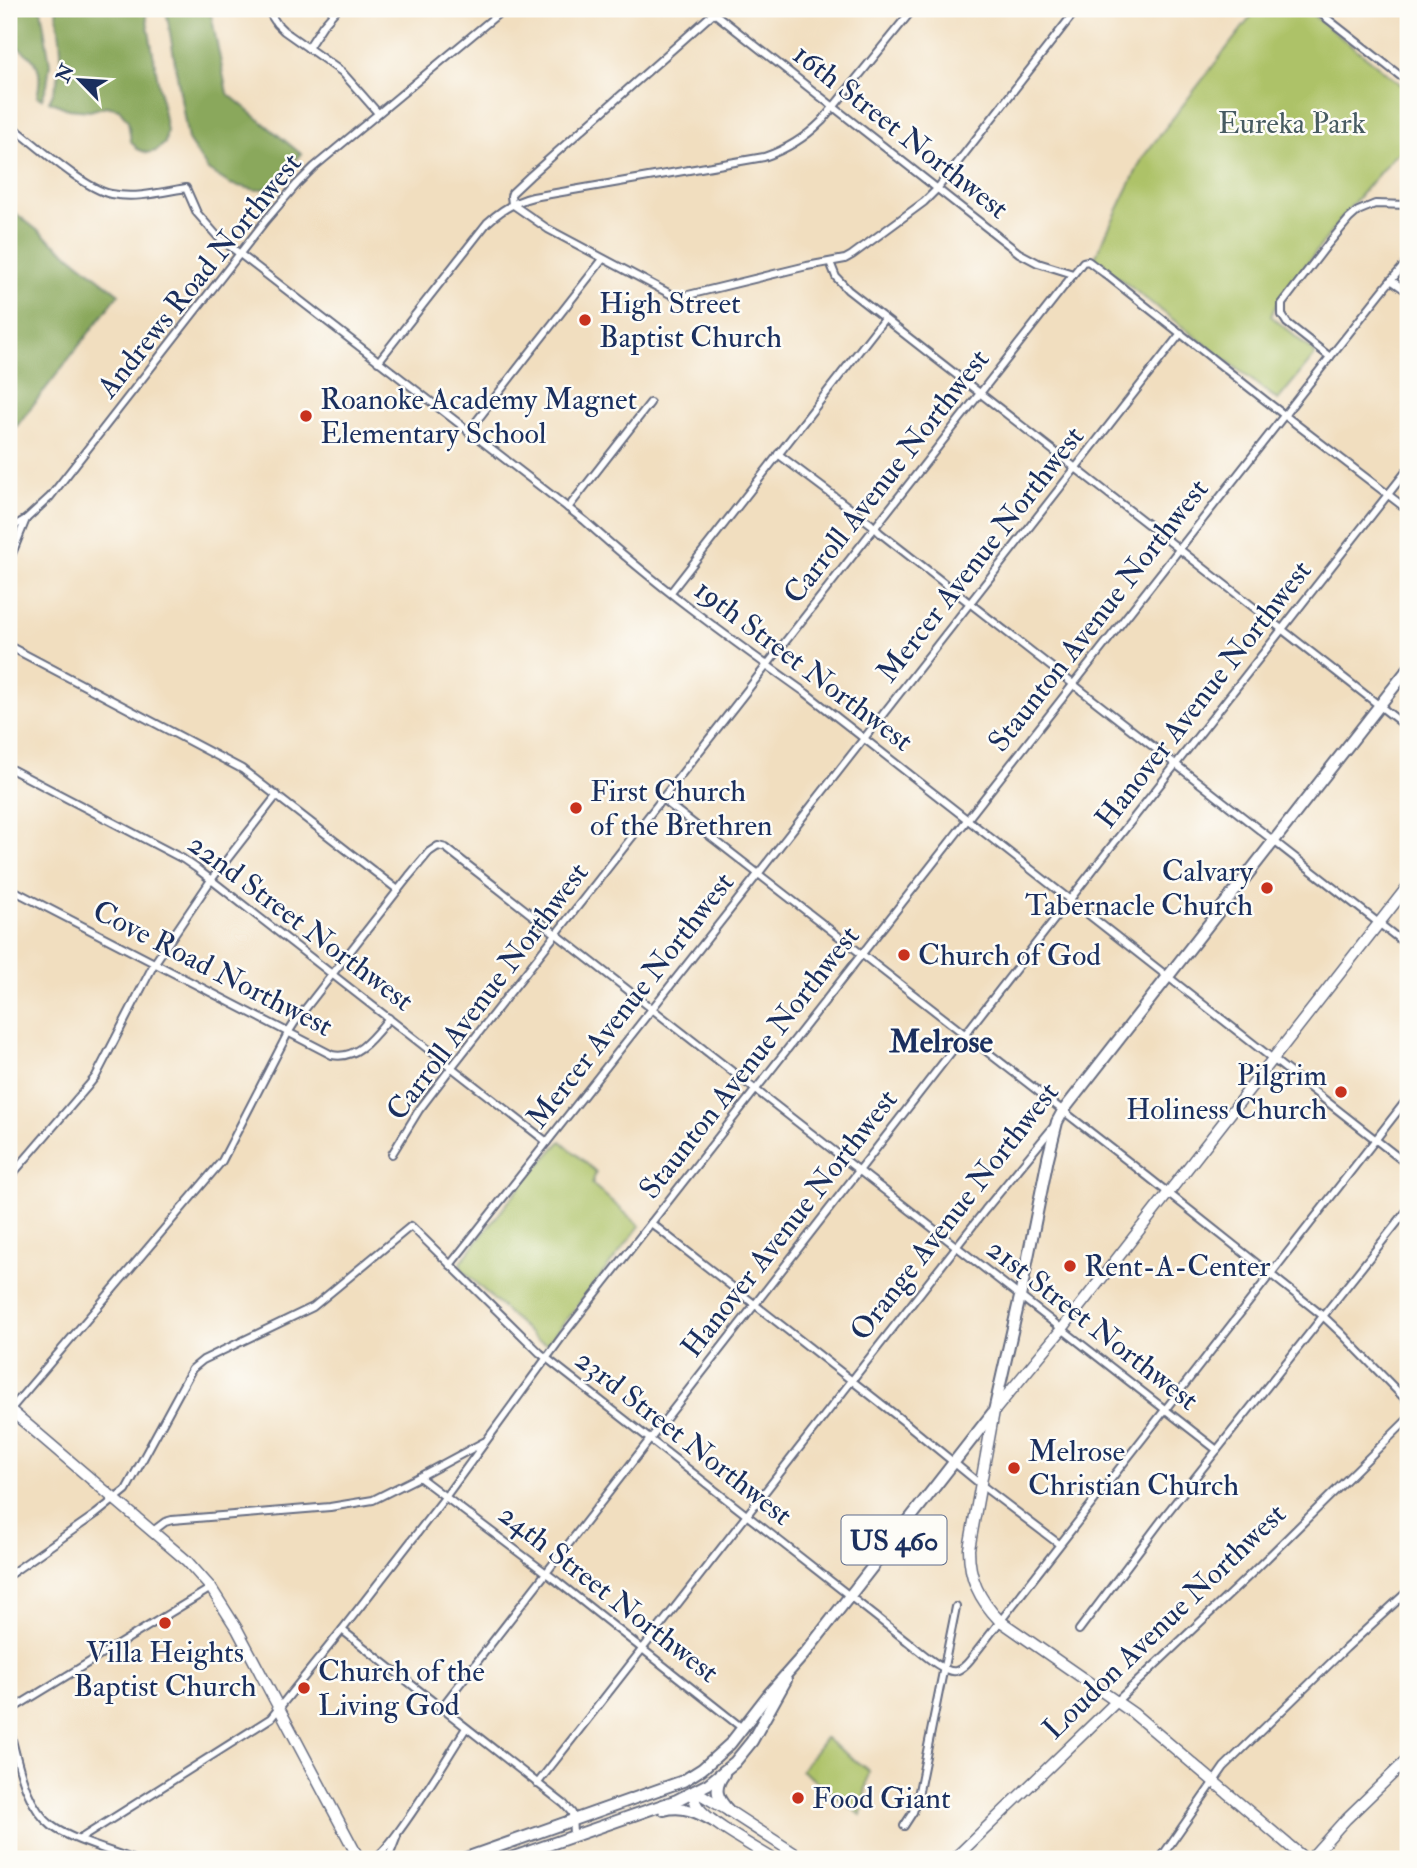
<svg xmlns="http://www.w3.org/2000/svg" width="1417" height="1868" font-family="'IM FELL Double Pica',serif">
<rect width="100%" height="100%" fill="#fdfcf7"/>
<filter id="ink" filterUnits="userSpaceOnUse"><feTurbulence type="fractalNoise" baseFrequency=".0143" numOctaves="2"/><feDisplacementMap in="SourceGraphic" scale="14" xChannelSelector="R" yChannelSelector="G"/><feConvolveMatrix kernelMatrix="1 2 1 2 8 2 1 2 1" color-interpolation-filters="sRGB"/></filter>
<filter id="wash" filterUnits="userSpaceOnUse"><feTurbulence type="fractalNoise" baseFrequency=".00686" numOctaves="4" result="noise"/><feDisplacementMap in="SourceGraphic" scale="28" xChannelSelector="R" yChannelSelector="G"/><feGaussianBlur stdDeviation="1.57" result="paint"/><feColorMatrix in="noise" values="0 0 0 0 0 0 0 0 0 0 0 0 0 0 0 0 0 1.4 0 .05"/><feComposite in="paint" operator="in"/></filter>
<g filter="url(#wash)">
<rect width="100%" height="100%" fill="#f1debf"/>
<g fill="#adc267" stroke="#647862" stroke-width="2">
<polygon points="1257,9 1305,9 1408,90 1408,146 1392,158 1352,205 1277,303 1271,316 1316,354 1278,400 1094,259 1143,157"/>
<polygon points="561,1141 596,1172 592,1184 640,1226 547,1344 537,1340 463,1271 460,1263 529,1176"/>
<polygon points="825,1738 869,1771 861,1815 801,1770"/>
</g>
<g fill="#8aa85c" stroke="#526c5d" stroke-width="2">
<path d="M9,9h32l9,55 -3,21 -5,14 -5,-2c8,-35 -3,-37 -28,-57z"/>
<path d="M56,9h89l22,122 -2,12 -9,8 -9,2 -10,-4 -6,-8 -3,-20 -9,-12 -13,-3 -16,5 -22,-2 -19,-8c18,-33 12,-56 7,-92z"/>
<polygon points="166,9 210,9 227,93 301,154 273,187 256,190 230,184 208,170 188,140"/>
<polygon points="9,208 119,294 9,436 9,207"/>
</g>
</g>
<g filter="url(#ink)">
<g fill="none" stroke-linecap="round" stroke-linejoin="round">
<defs>
<g id="street">
<polyline points="267,9 277,24 284,31 342,72 378,113"/>
<polyline points="709,9 1019,253 1038,263 1073,274"/>
<polyline points="1315,9 1408,82"/>
<polyline points="308,48 323,25 337,9"/>
<path d="M9,124c24,18 75,65 102,70 25,5 51,-2 75,-6l11,25 21,24 367,284c69,63 145,118 221,172l602,472"/>
<polyline points="512,204 548,229 674,296 680,297 807,266 845,259 852,255 924,202 937,189 1077,9"/>
<polyline points="512,204 511,196 512,193 530,176 718,9"/>
<polyline points="830,262 836,277 848,290 1408,728"/>
<polyline points="1391,280 1408,292"/>
<polyline points="1330,357 1287,323 1282,315 1282,304 1328,244 1349,219 1358,211 1375,204 1408,205"/>
<path d="M378,362l109,-139c14,-13 28,-22 46,-26l231,-40c24,-8 41,-19 58,-36l91,-112"/>
<polyline points="468,432 603,259"/>
<polyline points="778,454 871,524 880,533 1408,946"/>
<polyline points="568,508 650,403"/>
<polyline points="9,529 26,519 50,497 266,220 297,184 314,167 504,9"/>
<polyline points="9,561 26,519"/>
<polyline points="671,592 884,319"/>
<polyline points="9,646 242,769 398,890"/>
<polyline points="9,768 183,859 196,868 547,1142"/>
<polyline points="662,799 1147,1176 1323,1316 1342,1334 1408,1402"/>
<path d="M9,888l323,167c26,5 42,-19 57,-37"/>
<polyline points="392,1154 419,1110 451,1068 1083,262 1088,261 1104,273 1266,401 1408,510"/>
<polyline points="9,1178 88,1086 96,1076 154,964 211,880 277,795"/>
<polyline points="651,1223 902,1420 980,1484 1059,1544"/>
<polyline points="450,1265 737,901 1181,333"/>
<polyline points="10,1410 222,1161 288,1033 295,1022 409,876 429,852 438,846 446,848 1217,1450"/>
<polyline points="419,1477 558,1582 742,1728"/>
<polyline points="153,1531 165,1522 172,1520 330,1507 373,1500 419,1477 484,1442"/>
<path d="M9,1575l87,-61 30,-24 66,-121 11,-9 110,-53 98,-81 129,127 367,288c11,8 37,33 49,30 6,-2 10,-6 14,-11l438,-562"/>
<polyline points="342,1630 564,1804 572,1813 573,1835"/>
<polyline points="1079,1630 1167,1513 1408,1209"/>
<polyline points="1117,1701 1253,1572 1408,1419"/>
<polyline points="441,1708 1110,848 1408,469"/>
<polyline points="9,1711 211,1588"/>
<path d="M9,1728c9,33 15,76 43,98 17,13 59,25 80,33"/>
<polyline points="537,1784 985,1210 1055,1125"/>
<polyline points="904,1826 913,1812 918,1796 956,1607"/>
<polyline points="80,1839 271,1718 342,1630 446,1496 564,1334 1330,357 1387,285 1408,261"/>
<path d="M359,1856c5,2 9,4 15,2 17,-6 79,-110 92,-130"/>
<polyline points="388,1859 397,1836"/>
<polyline points="1160,1859 1224,1767 1346,1648 1408,1591"/>
</g>
<g id="secondary">
<polyline points="9,1409 187,1561 211,1588 237,1629 359,1859"/>
<path d="M773,1859c-19,-12 -62,-35 -75,-52 -4,-5 -4,-9 -3,-16l34,20 74,48"/>
<polyline points="954,1859 1117,1701"/>
<path d="M1305,1859l-172,-146 -134,-93c-20,-21 -30,-42 -30,-71l25,-138 68,-82 346,-443"/>
<polyline points="1310,1859 1346,1819 1408,1759"/>
</g>
<g id="primary">
<path d="M724,1774c-11,15 -7,24 5,37"/>
<path d="M664,1810c19,-5 33,2 49,11"/>
<polyline points="463,1859 683,1781 702,1769 730,1744 768,1695 806,1652 994,1411 1020,1297 1048,1158 1057,1122 1063,1111 1408,669"/>
<polyline points="508,1859 677,1800 708,1784 735,1762 752,1741 786,1680"/>
</g>
</defs>
<use href="#street" stroke="#666c80" stroke-width="10"/>
<use href="#secondary" stroke="#666c80" stroke-width="13"/>
<use href="#primary" stroke="#666c80" stroke-width="14"/>
<use href="#street" stroke="#fff" stroke-width="6"/>
<use href="#secondary" stroke="#fff" stroke-width="10"/>
<use href="#primary" stroke="#fff" stroke-width="10"/>
</g>
</g>
<g fill="#c8321e" stroke="#fdfcf7" stroke-width="2.5">
<circle cx="585" cy="320" r="7"/>
<circle cx="306" cy="416" r="7"/>
<circle cx="576" cy="808" r="7"/>
<circle cx="1267" cy="888" r="7"/>
<circle cx="904" cy="955" r="7"/>
<circle cx="1341" cy="1092" r="7"/>
<circle cx="1070" cy="1266" r="7"/>
<circle cx="1014" cy="1468" r="7"/>
<circle cx="165" cy="1623" r="7"/>
<circle cx="304" cy="1688" r="7"/>
<circle cx="798" cy="1798" r="7"/>
</g>
<g text-anchor="middle" stroke-width="5" stroke-linejoin="round" paint-order="stroke">
<rect fill="#fdfcf7" stroke="#5f6c8c" stroke-width="2" x="841.5" y="1515.5" width="105" height="49" rx="5"/>
<g font-size="28" font-weight="bold" fill="#1b2f5e">
<text x="894" y="1550">US 460</text>
</g>
<g font-size="30" fill="#475b61" stroke="#fdfcf7">
<text x="1292" y="133">Eureka Park</text>
</g>
<g font-size="30" fill="#1b2f5e" stroke="#fdfcf7">
<text transform="translate(901 131) rotate(38)" y="10">16th Street Northwest</text>
<text transform="translate(199 275) rotate(-51)" y="10">Andrews Road Northwest</text>
<text transform="translate(886 476) rotate(-52)" y="10">Carroll Avenue Northwest</text>
<text transform="translate(980 554) rotate(-52)" y="10">Mercer Avenue Northwest</text>
<text transform="translate(1098 615) rotate(-52)" y="10">Staunton Avenue Northwest</text>
<text transform="translate(804 665) rotate(37)" y="10">19th Street Northwest</text>
<text transform="translate(1203 694) rotate(-52)" y="10">Hanover Avenue Northwest</text>
<text transform="translate(301 922) rotate(37)" y="10">22nd Street Northwest</text>
<text transform="translate(213 968) rotate(27)" y="10">Cove Road Northwest</text>
<text transform="translate(487 991) rotate(-53)" y="10">Carroll Avenue Northwest</text>
<text transform="translate(630 1000) rotate(-52)" y="10">Mercer Avenue Northwest</text>
<text transform="translate(749 1062) rotate(-52)" y="10">Staunton Avenue Northwest</text>
<text transform="translate(954 1211) rotate(-52)" y="10">Orange Avenue Northwest</text>
<text transform="translate(789 1223) rotate(-52)" y="10">Hanover Avenue Northwest</text>
<text transform="translate(1093 1324) rotate(38)" y="10">21st Street Northwest</text>
<text transform="translate(684 1437) rotate(38)" y="10">23rd Street Northwest</text>
<text transform="translate(609 1593) rotate(38)" y="10">24th Street Northwest</text>
<text transform="translate(1164 1621) rotate(-44)" y="10">Loudon Avenue Northwest</text>
</g>
<g font-size="30" fill="#1b2f5e" stroke="#fdfcf7" text-anchor="start">
<text x="599" y="313">High Street<tspan x="599" dy="34">Baptist Church</tspan></text>
<text x="320" y="409">Roanoke Academy Magnet<tspan x="320" dy="34">Elementary School</tspan></text>
<text x="590" y="801">First Church<tspan x="590" dy="34">of the Brethren</tspan></text>
<text x="1253" y="881" text-anchor="end">Calvary<tspan x="1253" dy="34">Tabernacle Church</tspan></text>
<text x="918" y="965">Church of God</text>
<text x="1327" y="1085" text-anchor="end">Pilgrim<tspan x="1327" dy="34">Holiness Church</tspan></text>
<text x="1084" y="1276">Rent-A-Center</text>
<text x="1028" y="1461">Melrose<tspan x="1028" dy="34">Christian Church</tspan></text>
<text x="165" y="1662" text-anchor="middle">Villa Heights<tspan x="165" dy="34">Baptist Church</tspan></text>
<text x="318" y="1681">Church of the<tspan x="318" dy="34">Living God</tspan></text>
<text x="812" y="1808">Food Giant</text>
</g>
<g font-size="32" font-weight="bold" fill="#1b2f5e" stroke="#fdfcf7">
<text x="941" y="1052">Melrose</text>
</g>
</g>
<rect width="1417" height="1868" fill="none" stroke="#fdfcf7" stroke-width="35"/>
<g transform="translate(80 80) rotate(295)" stroke="#fdfcf7" stroke-width="5" paint-order="stroke">
<path d="M0-5L12 26L0 18L-12 26Z" fill="#1b2f5e"/>
<text y="-10" font-size="19" font-weight="bold" text-anchor="middle" fill="#1b2f5e">N</text>
</g>
</svg>
